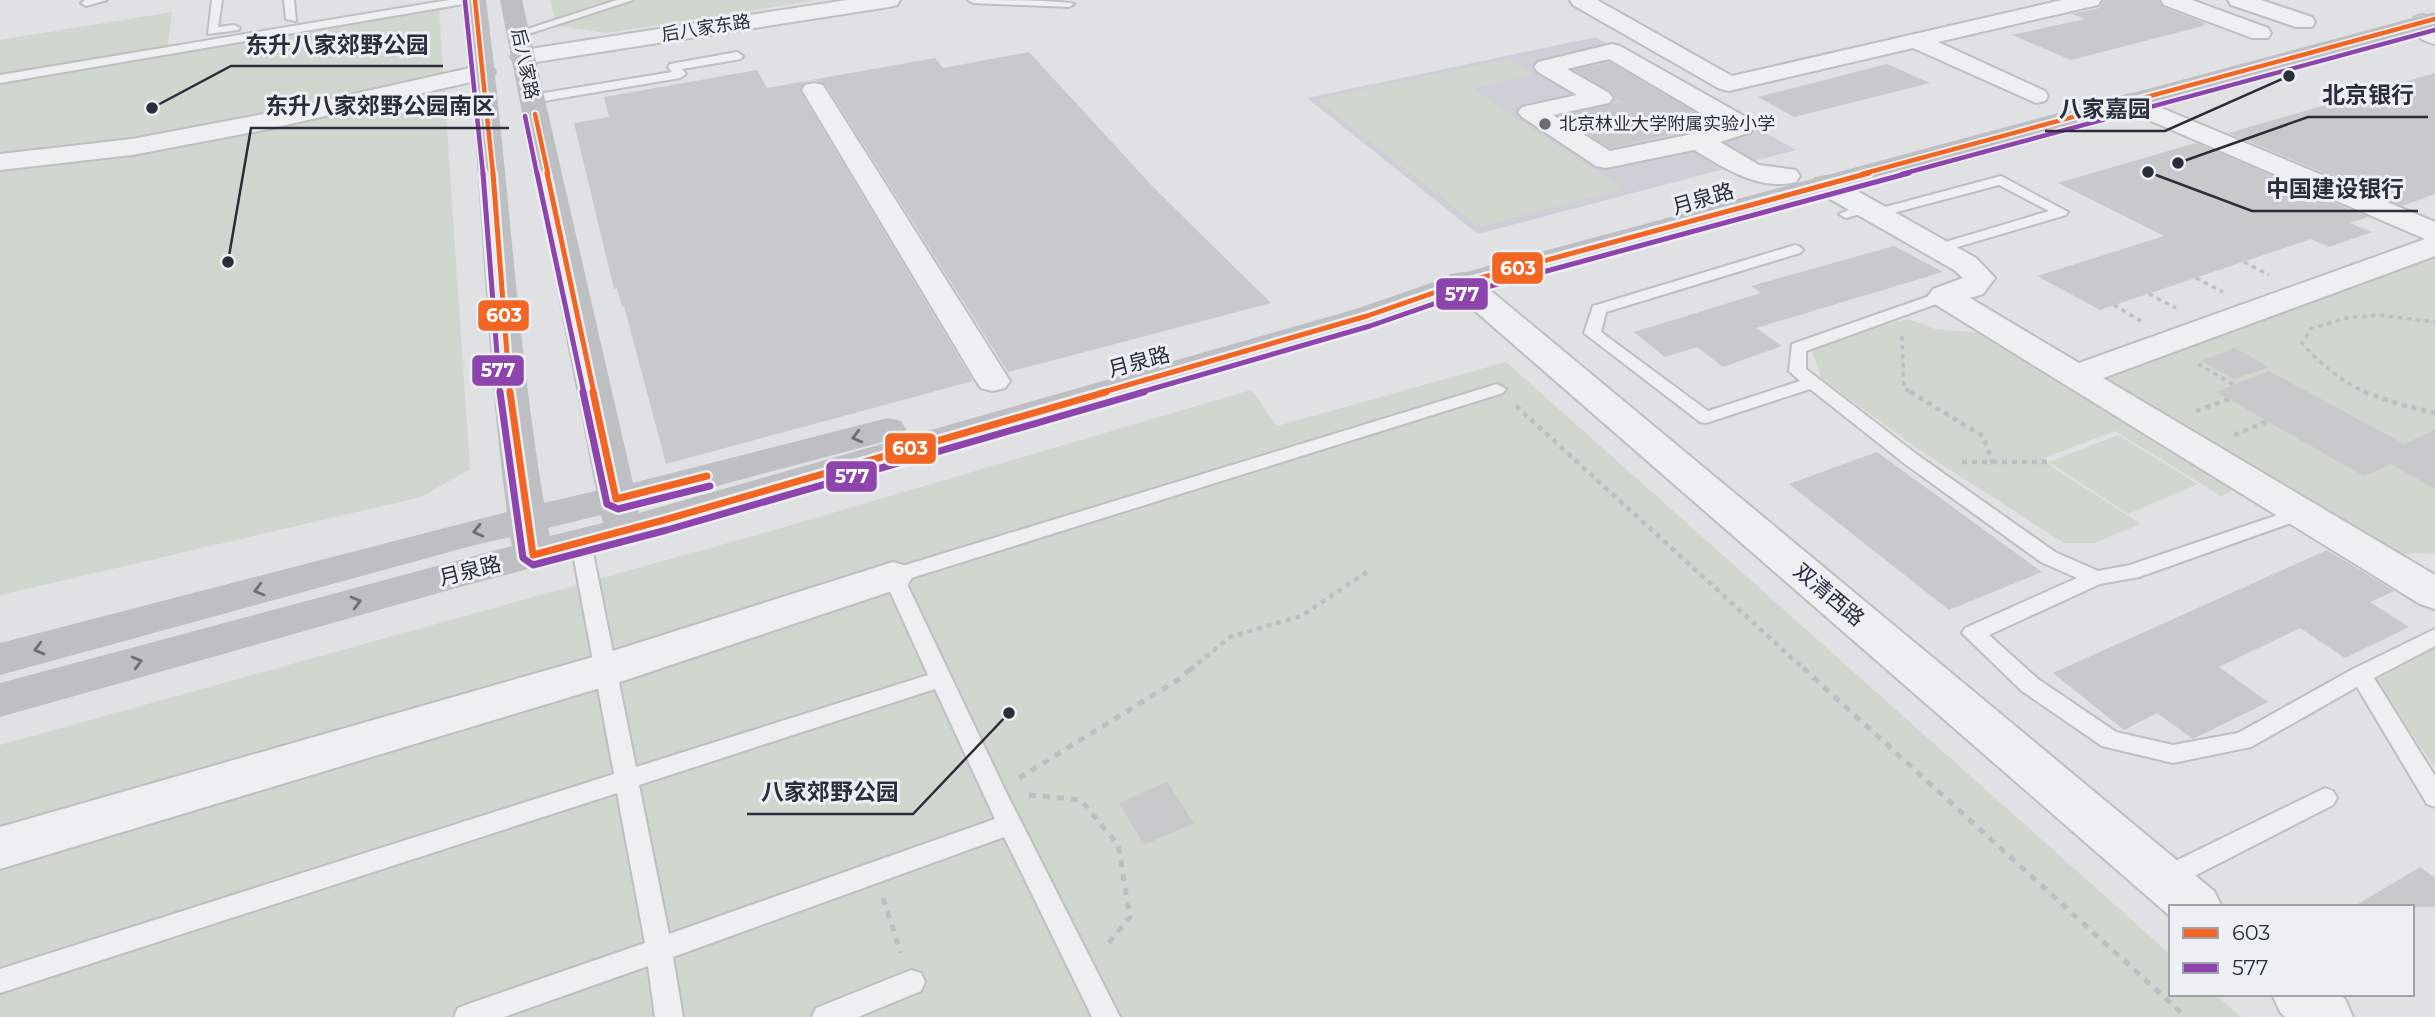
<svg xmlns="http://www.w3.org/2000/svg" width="2435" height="1017" font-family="Montserrat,'Noto Sans SC',sans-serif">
<rect width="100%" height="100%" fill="#dfe1e3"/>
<polygon fill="#cdd0d6" points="1596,37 1796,150 1478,234 1307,98"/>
<g fill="#cfd7cf">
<polygon points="550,0 819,0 607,33 557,26"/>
<polygon points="439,9 470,469 421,497 0,595 0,40 172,12 168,45"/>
<polygon points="1508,59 1533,75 1473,89 1624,189 1479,227 1316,99"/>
<polygon points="2435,251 2435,553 2400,554 2107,382 2113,368"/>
<polygon points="1908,319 1935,329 1997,334 2219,472 2232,491 2221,496 2115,431 2044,458 2055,469 2141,524 2094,543 2064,543 1921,451 1821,378 1812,350 1849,335"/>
<polygon points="1506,362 2171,955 2171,994 2215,994 2241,1017 0,1017 0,745 771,531 1251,390 1277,426"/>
<polygon points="2118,435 2198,484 2128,514 2049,462"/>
<polygon points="2435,646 2435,767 2374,681"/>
</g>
<g fill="#c7c9cb">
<polygon points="2104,0 2158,0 2163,7 2205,23 2203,26 2071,60 2012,35 2085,19 2072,14 2099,8"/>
<polygon points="1029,52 1155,189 1271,303 1008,372 825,84 815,80 804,82 800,91 973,381 666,464 624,306 622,307 617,288 614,289 574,123 609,117 604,97 757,70 767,88 935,58 943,68"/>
<polygon points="1610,63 1713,123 1611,148 1560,116 1623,102 1610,91 1574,70"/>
<polygon points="1887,64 1930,83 1794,117 1758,97"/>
<polygon points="2435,73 2435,194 2402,206 2229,133"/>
<polygon points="2196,143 2276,177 2268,183 2277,188 2292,185 2368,217 2350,223 2372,232 2329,247 2311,239 2100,310 2037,276 2164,236 2058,183"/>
<polygon points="1894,246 1943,272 1756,328 1782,346 1723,367 1697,347 1665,357 1634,332 1761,293 1751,286"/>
<polygon points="2235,348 2269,367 2234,379 2201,361"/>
<polygon points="2269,371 2404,444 2435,430 2435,489 2391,464 2364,476 2216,392"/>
<polygon points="1877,452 2042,572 1949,610 1789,484"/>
<polygon points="2327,550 2394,591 2370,602 2409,627 2345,658 2300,628 2219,667 2268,702 2193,739 2157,713 2124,730 2053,673"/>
<polygon points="1167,782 1194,823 1144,845 1119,803"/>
<polygon points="2420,867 2435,878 2435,907 2353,907"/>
</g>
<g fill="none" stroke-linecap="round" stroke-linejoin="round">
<defs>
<g id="service">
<polygon points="107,0 86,6 81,3 85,0"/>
<polygon points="212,0 222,0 218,27 234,25 240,28 238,30 208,34"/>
<polygon points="284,0 294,0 296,21 286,19"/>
<polygon points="449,0 474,0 469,3 0,83 0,75"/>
<polygon points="617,0 633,0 522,36 512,34"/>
<path d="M968,0c19,0 94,0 106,4l-5,3 -96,-4z"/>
<polygon points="737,52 743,56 741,59 682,69 686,74 680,78 532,103 526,99 532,95 672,72 668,67 670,64"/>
<polygon points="2300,171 2307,175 2305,178 2278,186 2271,182"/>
<polygon points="2001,176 2068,212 2066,215 1937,253 1930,249 1932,246 2049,211 1999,185 1874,218 1869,217 1868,212 1846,218 1839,214 1860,205 1870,205 1870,211"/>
<polygon points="1795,245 1800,247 1803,250 1800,253 1606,312 1601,332 1708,411 1800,381 1789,371 1792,344 1938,293 1950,293 1952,296 1950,299 1806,351 1806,369 1919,456 2055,552 2098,571 2130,565 2301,507 2308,509 2311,513 2308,517 2139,577 2100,584 1989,635 2038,679 2116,732 2173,745 2238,733 2353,669 2435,629 2435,646 2374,678 2435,776 2435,807 2427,804 2357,687 2251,747 2173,763 2102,746 2022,691 1962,633 1965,628 2077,578 2041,562 1905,464 1810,389 1706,423 1700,422 1584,333 1593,306"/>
<path d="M1497,384l9,5 -3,4 -598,187 101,212 114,225h-28l-88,-180 -331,120 10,60h-28l-7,-51 -144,51h-50l4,-9 10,-4 177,-61 -28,-150 -617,200v-24l614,-195 -43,-231 3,-5h14l3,5 45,224 292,-92 -45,-99 3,-5zM935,689l60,130 -326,115 -30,-149z"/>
<polygon points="2325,788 2333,791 2337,798 2333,805 2173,887 2164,890 2155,887 2151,879 2155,871"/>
<polygon points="911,970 921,973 925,982 921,991 858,1017 812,1017 816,1008"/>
</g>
<g id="minor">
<polygon points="1570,0 1597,0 1732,76 2062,0 2101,0 2098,5 1938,42 2045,91 2048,96 2045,101 2036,103 1913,48 1729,91 1720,89 1573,5"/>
<polygon points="2161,0 2192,0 2268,28 2271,33 2268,38 2252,38 2164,5"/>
<polygon points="2228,0 2261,0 2312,17 2315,22 2312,27 2296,27 2231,5"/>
<path d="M2423,15l8,2 3,5 1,22c-13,-3 -22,-8 -23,-22l3,-5z"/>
<path d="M1612,44l8,2 131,74 4,6 -4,6 -31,10 39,23 37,5 4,6 -4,6c-38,9 -71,-14 -102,-32l-88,18 -10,-2 -74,-49 -4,-5 4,-5 55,-12 -39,-23 -4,-5 4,-5zM1609,59l112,66 -29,9 -82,17 -57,-36 56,-12 4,-5 -4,-5 -42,-24z"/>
<polygon points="483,65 492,67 495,72 492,77 269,129 132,155 0,170 0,154 132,139 269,113"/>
<polygon points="814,83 823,85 826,90 1010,381 1005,388 993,391 981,388 976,381 802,90 805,85"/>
<polygon points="2130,95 2435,222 2435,256 2103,378 2435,575 2435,609 2420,604 1933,303 1928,296 1933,289 1963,278 1954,270 1816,191 1812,185 1816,179 1826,177 1836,179 1976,258 1995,278 1983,294 1970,298 2079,363 2425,239 2121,108 2117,103 2121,98"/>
<polygon points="893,562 907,566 913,576 907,586 620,682 0,869 0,827 600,655"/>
</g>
<g id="tertiary">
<polygon points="847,0 900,0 897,5 889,7 523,64 515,62 511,57 515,52 523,50"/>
<polygon points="1462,274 1473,276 2214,891 2222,907 2171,907 2171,917 1451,290 1446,283 1451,276"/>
<polygon points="2272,994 2339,994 2345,999 2353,1017 2285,1017 2280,1012"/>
</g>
</defs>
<use href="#service" stroke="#bdbfc1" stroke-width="4"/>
<use href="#minor" stroke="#bdbfc1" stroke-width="4"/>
<use href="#tertiary" stroke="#bdbfc1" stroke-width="4"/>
<g stroke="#bdbfc3" stroke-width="3.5" stroke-dasharray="4.5 4.5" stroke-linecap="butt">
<polyline points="2244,262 2269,275"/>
<polyline points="2196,278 2223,292"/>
<polyline points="2149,294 2176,308"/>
<polyline points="2114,305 2141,321"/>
<polyline points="1902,336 1904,388 1913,393"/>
<polyline points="2198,364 2234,385"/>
<path d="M2368,393c-26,-11 -47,-28 -66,-50l9,-14 34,-11 33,-3 57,7"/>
</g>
<g stroke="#bdbfc3" stroke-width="4.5" stroke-dasharray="5 5" stroke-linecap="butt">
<polyline points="1910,392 1983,436 1993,464"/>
<polyline points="2364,392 2398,404 2435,413"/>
<polyline points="1516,406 1805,670"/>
<polyline points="2196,411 2229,399"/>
<polyline points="2234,435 2268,421"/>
<polyline points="1962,462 2049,462"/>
<polyline points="1190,670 1230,637 1301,616 1367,572"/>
</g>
<g stroke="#bdbfc3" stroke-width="5" stroke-dasharray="7 7" stroke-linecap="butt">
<polyline points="1803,668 2186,1017"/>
<polyline points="1019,778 1176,681 1192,668"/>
<polyline points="1029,795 1081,800 1118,845 1130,917 1106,946"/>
<polyline points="883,898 901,953"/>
</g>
<use href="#service" fill="#eeeff0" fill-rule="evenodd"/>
<use href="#minor" fill="#eeeff0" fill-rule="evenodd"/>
<use href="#tertiary" fill="#eeeff0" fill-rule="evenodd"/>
<path fill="#bdbfc3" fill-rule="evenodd" d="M464,0h22c22,167 30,337 58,503l52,-12 -96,-491h22l111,483 255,-65 13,3 5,8 -5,8 -263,70 1,6 717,-204 95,-33 984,-264v14l-962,264 -95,33 -700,206 -218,58 -460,130v-34l512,-137 -2,-9 -35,8 -475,130v-32l507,-131c-23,-170 -26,-342 -43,-512zM601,515l2,8 -53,13 -2,-8z"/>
<defs>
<g id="bus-1-far2">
<polyline points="475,0 493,174"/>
<polyline points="535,114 548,174"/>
<polyline points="1862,174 2435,19"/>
</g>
<g id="bus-1-far1">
<polyline points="493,173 510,393"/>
<polyline points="547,173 594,393"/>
<polyline points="1100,393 1367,316 1462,283 1869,173"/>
</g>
<g id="bus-1">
<polyline points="510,392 533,555 664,520 1106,392"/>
<polyline points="593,392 616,499 707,476"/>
</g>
<g id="bus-2-far2">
<polyline points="465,1 483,174"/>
<polyline points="525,116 537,174"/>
<polyline points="1902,174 2435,30"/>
</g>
<g id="bus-2-far1">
<polyline points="483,173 500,393"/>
<polyline points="537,173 584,393"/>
<polyline points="1138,393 1370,326 1465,293 1909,173"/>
</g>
<g id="bus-2">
<polyline points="500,392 523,558 533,565 667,530 1144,392"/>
<polyline points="583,392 607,504 618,509 710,486"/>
</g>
</defs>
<use href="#bus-1-far2" stroke="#eceff3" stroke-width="8"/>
<use href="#bus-1-far1" stroke="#eceff3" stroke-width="10"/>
<use href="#bus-1" stroke="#eceff3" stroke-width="12"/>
<use href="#bus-2-far2" stroke="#eceff3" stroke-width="8"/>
<use href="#bus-2-far1" stroke="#eceff3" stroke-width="10"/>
<use href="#bus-2" stroke="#eceff3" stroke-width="12"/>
<use href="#bus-1-far2" stroke="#f26522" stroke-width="4.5"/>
<use href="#bus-1-far1" stroke="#f26522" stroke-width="5"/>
<use href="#bus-1" stroke="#f26522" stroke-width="7"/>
<use href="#bus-2-far2" stroke="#8e44ad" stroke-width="4.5"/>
<use href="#bus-2-far1" stroke="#8e44ad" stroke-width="5"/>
<use href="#bus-2" stroke="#8e44ad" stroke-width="7"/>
</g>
<defs><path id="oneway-chevron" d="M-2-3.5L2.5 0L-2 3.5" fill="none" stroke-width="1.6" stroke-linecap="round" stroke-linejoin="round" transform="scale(1.75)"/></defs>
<g stroke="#6b6f78">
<use href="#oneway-chevron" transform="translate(857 437) rotate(165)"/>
<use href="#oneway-chevron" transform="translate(478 531) rotate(167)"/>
<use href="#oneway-chevron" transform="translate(259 590) rotate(165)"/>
<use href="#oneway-chevron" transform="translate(356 602) rotate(-15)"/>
<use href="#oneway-chevron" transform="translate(39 649) rotate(165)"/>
<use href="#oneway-chevron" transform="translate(137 662) rotate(-15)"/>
</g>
<circle fill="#686d75" stroke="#eceff3" stroke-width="2.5" cx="1545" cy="124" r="7"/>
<g text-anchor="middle" stroke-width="6" stroke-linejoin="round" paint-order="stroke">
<g font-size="18" fill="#282e3a" stroke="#eceff3">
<text transform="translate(706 28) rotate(-9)" y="6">后八家东路</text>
<text transform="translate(525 64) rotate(78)" y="6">后八家路</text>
</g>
<g font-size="18" fill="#282e3a" stroke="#eceff3" text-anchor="start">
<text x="1559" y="130">北京林业大学附属实验小学</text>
</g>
<g font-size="21" fill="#282e3a" stroke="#eceff3">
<text transform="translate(1703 199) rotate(-16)" y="7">月泉路</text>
<text transform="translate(1139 362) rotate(-15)" y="7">月泉路</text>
<text transform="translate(470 571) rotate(-14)" y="7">月泉路</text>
<text transform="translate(1829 595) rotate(40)" y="7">双清西路</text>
</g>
</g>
<path fill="none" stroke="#282e3a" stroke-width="2.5" d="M152 108L231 66H443M2178 163L2308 117H2428M228 262L251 128H509M2289 76L2165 131H2045M2148 172L2252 211H2418M1009 713L913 814H747"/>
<g fill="#282e3a" stroke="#eceff3" stroke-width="2.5">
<circle cx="152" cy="108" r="7"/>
<circle cx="2178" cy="163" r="7"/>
<circle cx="228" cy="262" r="7"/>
<circle cx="2289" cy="76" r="7"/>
<circle cx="2148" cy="172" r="7"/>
<circle cx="1009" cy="713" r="7"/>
</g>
<g font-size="23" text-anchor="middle" font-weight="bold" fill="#282e3a" stroke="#eceff3" stroke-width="6" stroke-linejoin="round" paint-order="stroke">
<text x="337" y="53">东升八家郊野公园</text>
<text x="2368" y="103">北京银行</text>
<text x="380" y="114">东升八家郊野公园南区</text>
<text x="2105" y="117">八家嘉园</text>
<text x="2335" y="197">中国建设银行</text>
<text x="830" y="800">八家郊野公园</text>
</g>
<g stroke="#eceff3" stroke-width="2.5">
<rect x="1491" y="251" width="53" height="34" rx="7" fill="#f26522"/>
<rect x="1435" y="277" width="54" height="34" rx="7" fill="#8e44ad"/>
<rect x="477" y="299" width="53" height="33" rx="7" fill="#f26522"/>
<rect x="471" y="354" width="54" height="33" rx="7" fill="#8e44ad"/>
<rect x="884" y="432" width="53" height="33" rx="7" fill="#f26522"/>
<rect x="825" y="460" width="53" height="33" rx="7" fill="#8e44ad"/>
</g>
<g font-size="19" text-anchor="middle" font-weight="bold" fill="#fff">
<text x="1518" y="275">603</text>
<text x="1462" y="301">577</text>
<text x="504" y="322">603</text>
<text x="498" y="377">577</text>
<text x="910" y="455">603</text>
<text x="852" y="483">577</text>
</g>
<rect x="2169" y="905" width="245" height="91" fill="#eceff3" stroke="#9ea2a9" stroke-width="2"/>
<rect x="2183" y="928" width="35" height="10" fill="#f26522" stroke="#9ea2a9" stroke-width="2"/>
<text x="2232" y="940" font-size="21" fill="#282e3a">603</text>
<rect x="2183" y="963" width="35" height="10" fill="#8e44ad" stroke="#9ea2a9" stroke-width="2"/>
<text x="2232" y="975" font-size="21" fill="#282e3a">577</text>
</svg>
